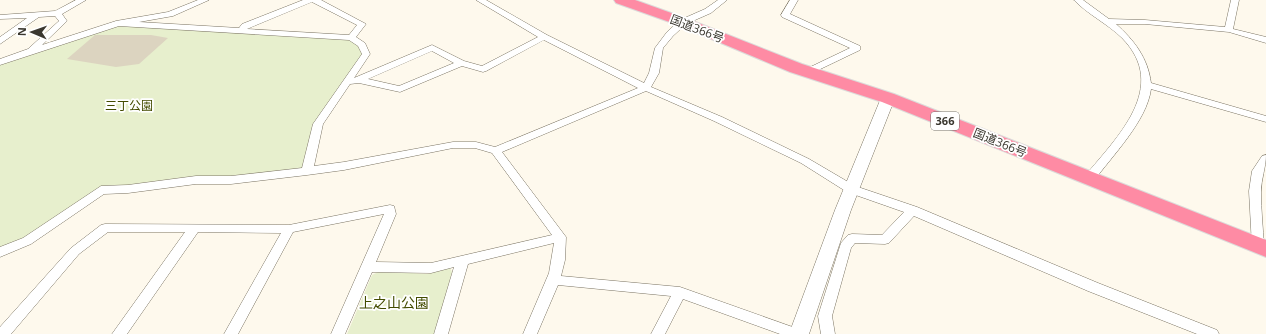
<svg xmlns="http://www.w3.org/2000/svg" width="1266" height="334" font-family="'Open Sans','Noto Sans JP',sans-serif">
<rect width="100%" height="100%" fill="#fef9ed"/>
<g fill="#e7efcd">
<polygon points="119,23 351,38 366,54 318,124 307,171 101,190 0,252 0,62"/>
<polygon points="450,268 452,272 435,334 347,334 372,275 380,271 427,274"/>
</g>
<polygon fill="#dcd4c0" points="95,35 151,35 168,38 139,64 116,67 67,59"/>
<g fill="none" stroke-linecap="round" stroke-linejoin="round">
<defs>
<g id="street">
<path d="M76,0h10l-24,14 5,7 -25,24 74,-24 52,-9 30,-12h11l-36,16 -34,6 100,6 3,-4 61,-24h18l45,24 -10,13 9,6 5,11 -16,24 78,-33 32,16 18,5 56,-29 -62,-37h10l61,35 97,48 5,-10 6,-25 12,-16 13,-12 25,-11 13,-9h9l-16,13 -25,11 -13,12 -10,12 -4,25 -8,14 71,30 87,42 46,27 62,21 181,76 119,47 2,4h-22l-109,-43 -174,-75 -25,27 -4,1 -30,-1 -4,5 -19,68 3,18h-14l-3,-18 23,-73 7,-8 4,-1 30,1 22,-23 -57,-20 -46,-29 -87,-42 -68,-30 -144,61 64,85 -1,23 -4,16 119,11 121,43 2,4h-23l-97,-35 -18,35h-14l20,-38 -113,-11 -21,49h-14l26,-61 5,-30 -86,21 -20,70h-14l20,-67 -23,6 -59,-1 -27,62h-14l53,-120 -91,18 -55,102h-14l57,-101 -83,-1 -71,102h-15l73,-102h-77l-29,22 -68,80h-11v-7l71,-79 30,-23 4,-1 184,1 101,-20 4,1 2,8 -20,48 55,1 121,-28 -60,-82 -17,-5h-22l-109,22 -37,5 -76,9h-35l-68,9 -24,1 -73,50 -31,13v-10l23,-9 78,-52 27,-1 68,-9h35l71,-8 11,-44 49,-70 -4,-8 -9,-6 -230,-14 -119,39v-6l28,-10 31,-28 -4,-5 -16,1 -39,27v-7l27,-19 -27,1v-4l55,-4zM312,2l45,23 -8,10 -102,-6zM544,40l94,48 -143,59 -19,-5h-23l-109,20 -30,4 9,-42 27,-40 9,-1 41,9 62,-26 21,6 3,-1zM432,51l22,12 -55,23 -31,-7z"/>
<polygon points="790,0 798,0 790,14 860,46 860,50 810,74 804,74 804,70 850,48 782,17 781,15"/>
<path d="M1074,0h9l26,19 36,1 80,7 6,-27h8l-6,29 33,8v6l-37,-11 -84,-8h-29c18,16 32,34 35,59l115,33v6l-115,-33c-4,32 -39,67 -58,93h-8l-2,-3 2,-3c32,-39 85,-89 37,-138 -14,-14 -35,-24 -48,-38z"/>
<path d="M1266,155c0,13 -5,24 -5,37 0,18 2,36 3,54l-2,3h-8l-2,-3 -3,-55 3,-20 10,-15z"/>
</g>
<polygon id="secondary" points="888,94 893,95 895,98 851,210 809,334 789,334 835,210 881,98 883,95"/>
<polygon id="highway" points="614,0 635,0 688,19 802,64 894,94 1266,240 1266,257 882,102 790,72 678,25 616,3"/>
</defs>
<use href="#street" stroke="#7b7463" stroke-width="1"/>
<use href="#secondary" stroke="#7b7463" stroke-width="1"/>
<use href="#highway" stroke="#dcdbda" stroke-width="2"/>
<use href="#street" fill="#fff" fill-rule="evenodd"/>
<use href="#secondary" fill="#fff" fill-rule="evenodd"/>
<use href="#highway" fill="#fe8ba4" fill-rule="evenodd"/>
</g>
<g text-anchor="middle" stroke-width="3.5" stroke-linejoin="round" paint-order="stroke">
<rect fill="#fff" stroke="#75736d" stroke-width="1" x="931" y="112" width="28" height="18" rx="3"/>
<g font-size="11" font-weight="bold" fill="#3a372f">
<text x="945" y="125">366</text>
</g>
<g font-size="12" fill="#3a372f" stroke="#fff">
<text transform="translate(697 29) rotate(21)" y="4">国道366号</text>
<text transform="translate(1000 143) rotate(22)" y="4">国道366号</text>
</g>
<g font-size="12" fill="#434c00" stroke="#fff">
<text x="129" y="110">三丁公園</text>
</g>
<g font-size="14" fill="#434c00" stroke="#fff">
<text x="394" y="308">上之山公園</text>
</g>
</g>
<g transform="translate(32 32) rotate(272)" stroke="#ffffff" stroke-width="3" paint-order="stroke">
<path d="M0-3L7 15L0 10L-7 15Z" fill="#3a372f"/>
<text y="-6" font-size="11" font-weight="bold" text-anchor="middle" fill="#3a372f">N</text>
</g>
</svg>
